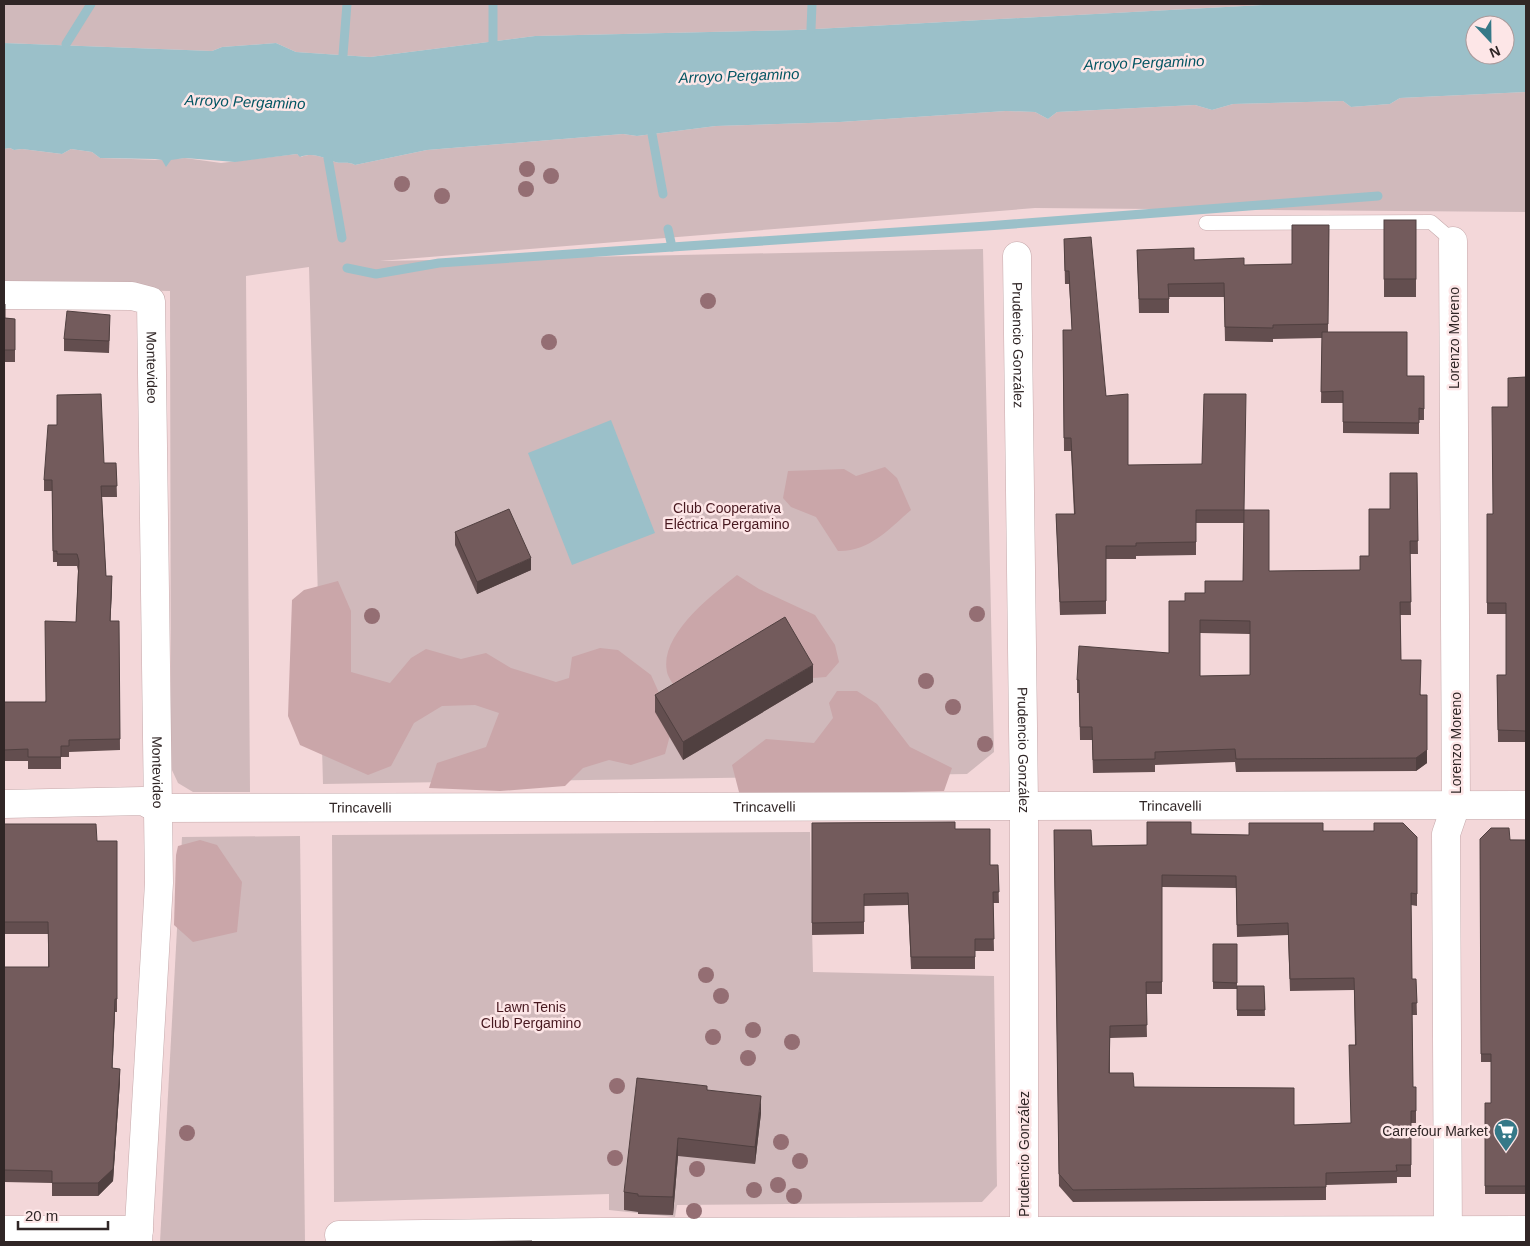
<svg xmlns="http://www.w3.org/2000/svg" width="1530" height="1246" font-family="Arial,sans-serif">
<rect width="100%" height="100%" fill="#f3d7d9"/>
<g fill="#d0b9bb">
<polygon points="4,4 1280,4 797,30 535,36 370,57 296,52 276,43 222,47 212,51 4,43"/>
<path d="M1526,92v120l-491,-4 -655,53 603,-12 11,503 -27,22 -644,10 -14,-517 -63,9 4,516h-57l-15,-9 -7,-15 -1,-477 -166,-4v-138l6,-1 4,2 8,-1 40,5 9,-5 21,3 8,6 62,2 23,-2 36,5 76,-9 4,3c13,-5 22,1 34,5 7,2 13,-1 20,3l72,-15 196,-16 14,2 79,-10 124,-4 166,-11 29,1 13,7 9,-7 138,-7 17,5 21,-6 110,-3 8,6 39,-3 10,-6z"/>
<polygon points="810,832 813,972 994,976 997,1186 982,1202 677,1205 675,1217 609,1210 609,1194 334,1202 332,835"/>
<polygon points="300,836 305,1242 160,1242 182,837"/>
</g>
<g fill="#caa6a9">
<path d="M885,467l12,11 14,32c-22,19 -42,42 -73,41l-22,-34 -25,-10 -8,-9 5,-27 56,-2 12,7z"/>
<path d="M737,575l22,14 56,26 20,30 4,17 -13,15 -150,12c-3,-5 -8,-12 -9,-17 -8,-37 45,-77 70,-97z"/>
<polygon points="338,581 351,611 351,672 390,683 411,658 426,649 461,659 486,653 511,668 556,682 569,678 572,657 600,648 618,650 651,675 673,724 665,754 631,765 609,760 583,768 565,786 500,791 429,788 437,763 486,747 499,713 475,705 442,706 414,723 391,766 368,775 300,745 288,716 292,600 304,590"/>
<polygon points="837,691 857,691 877,704 910,747 952,768 944,791 740,796 732,765 766,739 814,743 833,718 829,703"/>
<polygon points="200,840 217,845 242,882 237,932 193,942 174,925 176,855 178,846"/>
</g>
<g fill="#9bc0c9" fill-rule="evenodd">
<path d="M1280,4h246v88l-126,6 -10,6 -39,3 -8,-6 -110,3 -21,6 -17,-5 -138,7 -9,7 -13,-7 -29,-1 -166,11 -124,4 -79,10 -14,-2 -196,16 -72,15c-7,-4 -13,-1 -20,-3 -12,-4 -21,-10 -35,-5l-3,-3 -62,8 -50,-4 -14,2 -5,7 -4,-7 -7,-1 -55,-1 -8,-6 -21,-3 -9,5 -40,-5 -8,1 -4,-2 -6,1v-106l208,8 10,-4 54,-4 20,9 74,5 165,-21 262,-6zM1475,25h30v30h-30z"/>
<polygon points="611,420 655,533 572,565 528,453"/>
</g>
<g fill="none" stroke-linecap="round" stroke-linejoin="round">
<g stroke="#9bc0c9" stroke-width="9">
<polyline points="811,29 812,4"/>
<polyline points="493,41 493,4"/>
<polyline points="66,44 91,4"/>
<polyline points="343,55 347,4"/>
<polyline points="652,134 663,194"/>
<polyline points="328,158 342,238"/>
<polyline points="668,229 672,247 987,226 1378,196"/>
<polyline points="347,268 376,274 439,263 672,247"/>
</g>
<defs>
<polyline id="service" points="1206,223 1431,222 1453,241"/>
<g id="minor">
<path id="s1" d="M1017,256l7,549v437"/>
<path id="s2" d="M4,295l128,1 19,5 8,582 -21,359"/>
<path id="s3" d="M4,804l139,-3 13,7 1370,-3"/>
<polyline points="4,1230 139,1230"/>
<polyline points="339,1235 602,1232 1526,1230"/>
<polyline points="1448,1242 1446,834 1456,805 1453,241"/>
</g>
</defs>
<use href="#service" stroke="#c6aaac" stroke-width="15"/>
<use href="#minor" stroke="#c6aaac" stroke-width="29"/>
<use href="#service" stroke="#fff" stroke-width="14"/>
<use href="#minor" stroke="#fff" stroke-width="28"/>
</g>
<g fill="#946e73">
<circle cx="527" cy="169" r="8"/>
<circle cx="551" cy="176" r="8"/>
<circle cx="402" cy="184" r="8"/>
<circle cx="526" cy="189" r="8"/>
<circle cx="442" cy="196" r="8"/>
<circle cx="708" cy="301" r="8"/>
<circle cx="549" cy="342" r="8"/>
<circle cx="977" cy="614" r="8"/>
<circle cx="372" cy="616" r="8"/>
<circle cx="926" cy="681" r="8"/>
<circle cx="953" cy="707" r="8"/>
<circle cx="985" cy="744" r="8"/>
<circle cx="706" cy="975" r="8"/>
<circle cx="721" cy="996" r="8"/>
<circle cx="753" cy="1030" r="8"/>
<circle cx="713" cy="1037" r="8"/>
<circle cx="792" cy="1042" r="8"/>
<circle cx="748" cy="1058" r="8"/>
<circle cx="617" cy="1086" r="8"/>
<circle cx="187" cy="1133" r="8"/>
<circle cx="781" cy="1142" r="8"/>
<circle cx="615" cy="1158" r="8"/>
<circle cx="800" cy="1161" r="8"/>
<circle cx="697" cy="1169" r="8"/>
<circle cx="778" cy="1185" r="8"/>
<circle cx="754" cy="1190" r="8"/>
<circle cx="794" cy="1196" r="8"/>
<circle cx="694" cy="1211" r="8"/>
</g>
<g fill="#634e4f" fill-rule="evenodd">
<rect x="1384" y="220" width="32" height="77"/>
<polygon points="1329,225 1328,332 1407,376 1424,376 1424,420 1419,420 1419,434 1343,433 1343,403 1321,403 1322,338 1273,339 1273,342 1225,341 1224,297 1169,297 1169,313 1139,313 1137,250 1194,260 1244,265 1292,264"/>
<path d="M1064,239l42,157 22,69 116,45 25,61 91,-1 9,-14 21,-47 27,-36 1,81h-8l1,61h-11l1,45 20,35 6,68 -11,8 -180,1 -1,-10 -80,3v7l-62,1 -1,-33h-12l-1,-47h-2v-13l92,-27 16,-52 20,-8 38,-12 1,-58h-48v32l-60,1v3h-30v55l-46,1 -4,-101h18l-3,-63h-7l-1,-121h9l-3,-46h-4zM1200,633l50,1v41l-50,1z"/>
<polygon points="4,304 5,318 15,319 15,362 4,362"/>
<polygon points="110,327 109,353 64,351 64,339"/>
<polygon points="1526,377 1526,742 1498,742 1497,675 1506,675 1506,614 1487,614 1487,514 1493,514 1508,407"/>
<polygon points="104,463 116,463 117,497 102,497 106,576 112,587 110,621 119,621 120,750 69,752 69,757 61,757 61,769 28,769 28,761 4,761 4,702 45,702 76,622 78,571 77,566 57,566 57,562 53,562 52,491 44,491 44,480"/>
<polygon points="455,532 531,570 477,594 455,545"/>
<polygon points="813,682 683,760 655,712 655,695"/>
<polygon points="812,823 955,829 990,865 998,865 999,903 993,903 994,951 975,951 975,969 911,969 908,905 864,906 864,934 812,935"/>
<polygon points="4,824 97,841 117,841 117,1012 115,1012 112,1068 120,1081 113,1181 98,1196 52,1196 52,1183 4,1182 4,1141 48,967 48,934 4,934"/>
<path d="M1054,830l38,16 55,-1 44,-11 58,1 74,-4 94,6v69l-6,-1 1,74h4l1,36h-5l1,72h3v36h-5v54h-14v6l-71,2v15l-253,2 -14,-16zM1162,887l74,1 1,49 51,-2 2,56 64,-1 1,55 -4,78 -57,2 -160,-38 -24,-14v-35l37,-1 -1,-43h16z"/>
<polygon points="1480,839 1526,840 1526,1194 1485,1194 1485,1103 1491,1103 1491,1062 1481,1062"/>
<rect x="1213" y="944" width="24" height="45"/>
<polygon points="1237,986 1264,986 1265,1016 1237,1016"/>
<polygon points="707,1090 761,1113 755,1164 678,1156 673,1215 638,1214 638,1212 624,1210 624,1192"/>
</g>
<g fill="#504040">
<polygon points="531,558 531,570 477,594 477,582"/>
<polygon points="112,576 112,587 110,632 110,621"/>
<polygon points="813,665 813,682 683,760 683,742"/>
<polygon points="1427,695 1427,763 1416,771 1416,758"/>
<polygon points="115,999 115,1012 112,1081 112,1068"/>
<polygon points="120,1069 120,1081 113,1181 98,1196 98,1183"/>
<polygon points="761,1096 761,1113 755,1164 755,1147"/>
<polygon points="678,1138 678,1156 673,1215 673,1197"/>
</g>
<g fill="#735b5c" stroke="#504040" fill-rule="evenodd">
<rect x="1384" y="220" width="32" height="59"/>
<polygon points="1292,225 1329,225 1328,324 1273,325 1273,328 1225,327 1224,283 1168,284 1169,299 1139,299 1137,250 1194,248 1194,260 1244,258 1244,265 1292,264"/>
<polygon points="1091,237 1106,396 1128,394 1128,465 1202,464 1204,394 1246,394 1244,510 1196,510 1196,542 1136,543 1136,546 1106,546 1106,601 1060,602 1056,514 1075,514 1071,438 1064,438 1063,330 1072,330 1069,271 1065,271 1064,239"/>
<polygon points="4,304 5,304 5,318 15,319 15,350 4,350"/>
<polygon points="67,311 110,315 109,341 64,339"/>
<polygon points="1322,332 1407,332 1407,376 1424,376 1424,409 1419,408 1419,423 1343,422 1343,391 1321,392"/>
<polygon points="1526,377 1526,731 1498,730 1497,675 1506,675 1506,603 1487,603 1487,514 1493,514 1492,407 1508,407 1508,378"/>
<polygon points="101,394 104,463 116,463 117,486 101,486 106,576 112,576 110,621 119,621 120,739 69,740 69,746 61,746 61,757 28,757 28,749 4,750 4,702 46,702 45,621 76,622 79,561 77,554 57,554 57,551 53,551 52,480 44,480 48,425 57,425 57,395"/>
<path d="M1390,473h27l1,68h-8l1,61h-11l1,58h20l-1,35h7v55l-11,8 -180,1 -1,-10 -80,3v7l-62,1 -1,-33h-12l-1,-47h-2l2,-34 90,7v-52h16v-8h20v-12h38l1,-71h25v61l91,-1v-14h9v-47h21zM1200,620l50,1v54l-50,1z"/>
<polygon points="509,509 531,558 477,582 455,532"/>
<polygon points="785,617 813,665 683,742 655,695"/>
<polygon points="955,822 955,829 990,829 990,865 998,865 999,892 993,892 994,939 975,939 975,957 911,957 908,893 864,894 864,922 812,923 812,823"/>
<path d="M1147,822h44v12l58,1v-12h74v8h51v-8h29l14,14v57l-6,-1 1,86h4l1,24h-5l1,84h3v24h-5v54h-15l1,6 -71,2v14l-253,3 -14,-16 -5,-344h37l1,16 55,-1zM1162,875l74,1 1,49 51,-2 2,56 64,-1 2,67h-7l2,78 -57,2v-37l-160,-1 -1,-14h-24l1,-47 37,-1 -1,-43h16z"/>
<polygon points="4,824 96,824 97,841 117,841 117,999 115,999 112,1068 120,1069 113,1169 98,1183 52,1183 52,1171 4,1170 4,967 49,967 48,922 4,922"/>
<polygon points="1491,828 1509,828 1510,840 1526,840 1526,1186 1485,1186 1485,1103 1491,1103 1491,1054 1481,1054 1480,839"/>
<polygon points="1213,944 1237,944 1237,983 1213,982"/>
<polygon points="1237,986 1264,986 1265,1010 1237,1010"/>
<polygon points="637,1078 707,1086 707,1090 761,1096 755,1147 678,1138 673,1197 638,1196 638,1194 624,1192"/>
<polygon points="532,1241 532,1242 449,1242"/>
</g>
<defs>
<symbol id="supermarket-pin" viewBox="-11 -11 22 30"><path d="M0 17L-7.5 6A9.5 9.5 0 1 1 7.5 6Z" fill="#357988" stroke="#fde6e7"/><path d="M-6-5.5h2.5l.6 2H6L4.5 2H-2.5L-4.4-4H-6ZM-1.5 3.2a1.3 1.3 0 1 0 .1 0ZM3 3.2a1.3 1.3 0 1 0 .1 0Z" fill="#fff"/></symbol>
</defs>
<g fill-rule="evenodd">
<use href="#supermarket-pin" x="1492" y="1117" width="28" height="38"/>
</g>
<g text-anchor="middle" stroke-width="5" stroke-linejoin="round" paint-order="stroke">
<g font-size="14" fill="#302626" stroke="#fde6e7">
<text transform="translate(1454 338) rotate(-90)" y="5">Lorenzo Moreno</text>
<text dy="5" stroke="none"><textPath href="#s1" startOffset="89">Prudencio González</textPath></text>
<text dy="5" stroke="none"><textPath href="#s2" startOffset="214">Montevideo</textPath></text>
<text transform="translate(1456 743) rotate(-90)" y="5">Lorenzo Moreno</text>
<text dy="5" stroke="none"><textPath href="#s1" startOffset="494">Prudencio González</textPath></text>
<text dy="5" stroke="none"><textPath href="#s2" startOffset="619">Montevideo</textPath></text>
<text dy="5" stroke="none"><textPath href="#s3" startOffset="1168">Trincavelli</textPath></text>
<text dy="5" stroke="none"><textPath href="#s3" startOffset="762">Trincavelli</textPath></text>
<text dy="5" stroke="none"><textPath href="#s3" startOffset="358">Trincavelli</textPath></text>
<text transform="translate(1024 1154) rotate(-90)" y="5">Prudencio González</text>
</g>
<g font-size="14" fill="#47181f" stroke="#fde6e7">
<text x="727" y="513">Club Cooperativa<tspan x="727" dy="16">Eléctrica Pergamino</tspan></text>
<text x="531" y="1012">Lawn Tenis<tspan x="531" dy="16">Club Pergamino</tspan></text>
</g>
<g font-size="14" fill="#302626" stroke="#fde6e7" text-anchor="end">
<text x="1488" y="1136">Carrefour Market</text>
</g>
<g font-size="15" font-style="italic" fill="#035563" stroke="#fde6e7">
<text transform="translate(1144 63) rotate(-2)" y="5">Arroyo Pergamino</text>
<text transform="translate(739 76) rotate(-2)" y="5">Arroyo Pergamino</text>
<text transform="translate(245 102) rotate(2)" y="5">Arroyo Pergamino</text>
</g>
</g>
<rect width="1530" height="1246" fill="none" stroke="#302626" stroke-width="10"/>
<g transform="translate(1490 40) rotate(158)"><circle r="24" fill="#fde6e7" stroke="#ab999a"/>
<path d="M0-4L9 19L0 12L-9 19Z" fill="#357988"/>
<text y="-8" font-size="14" font-weight="bold" text-anchor="middle" fill="#302626">N</text>
</g>
<path d="M18 1221v8h90v-8" fill="none" stroke="#302626" stroke-width="2.5"/>
<text x="25" y="1221" font-size="15" fill="#302626" stroke="#fde6e7" stroke-width="4" paint-order="stroke">20 m</text>
</svg>
